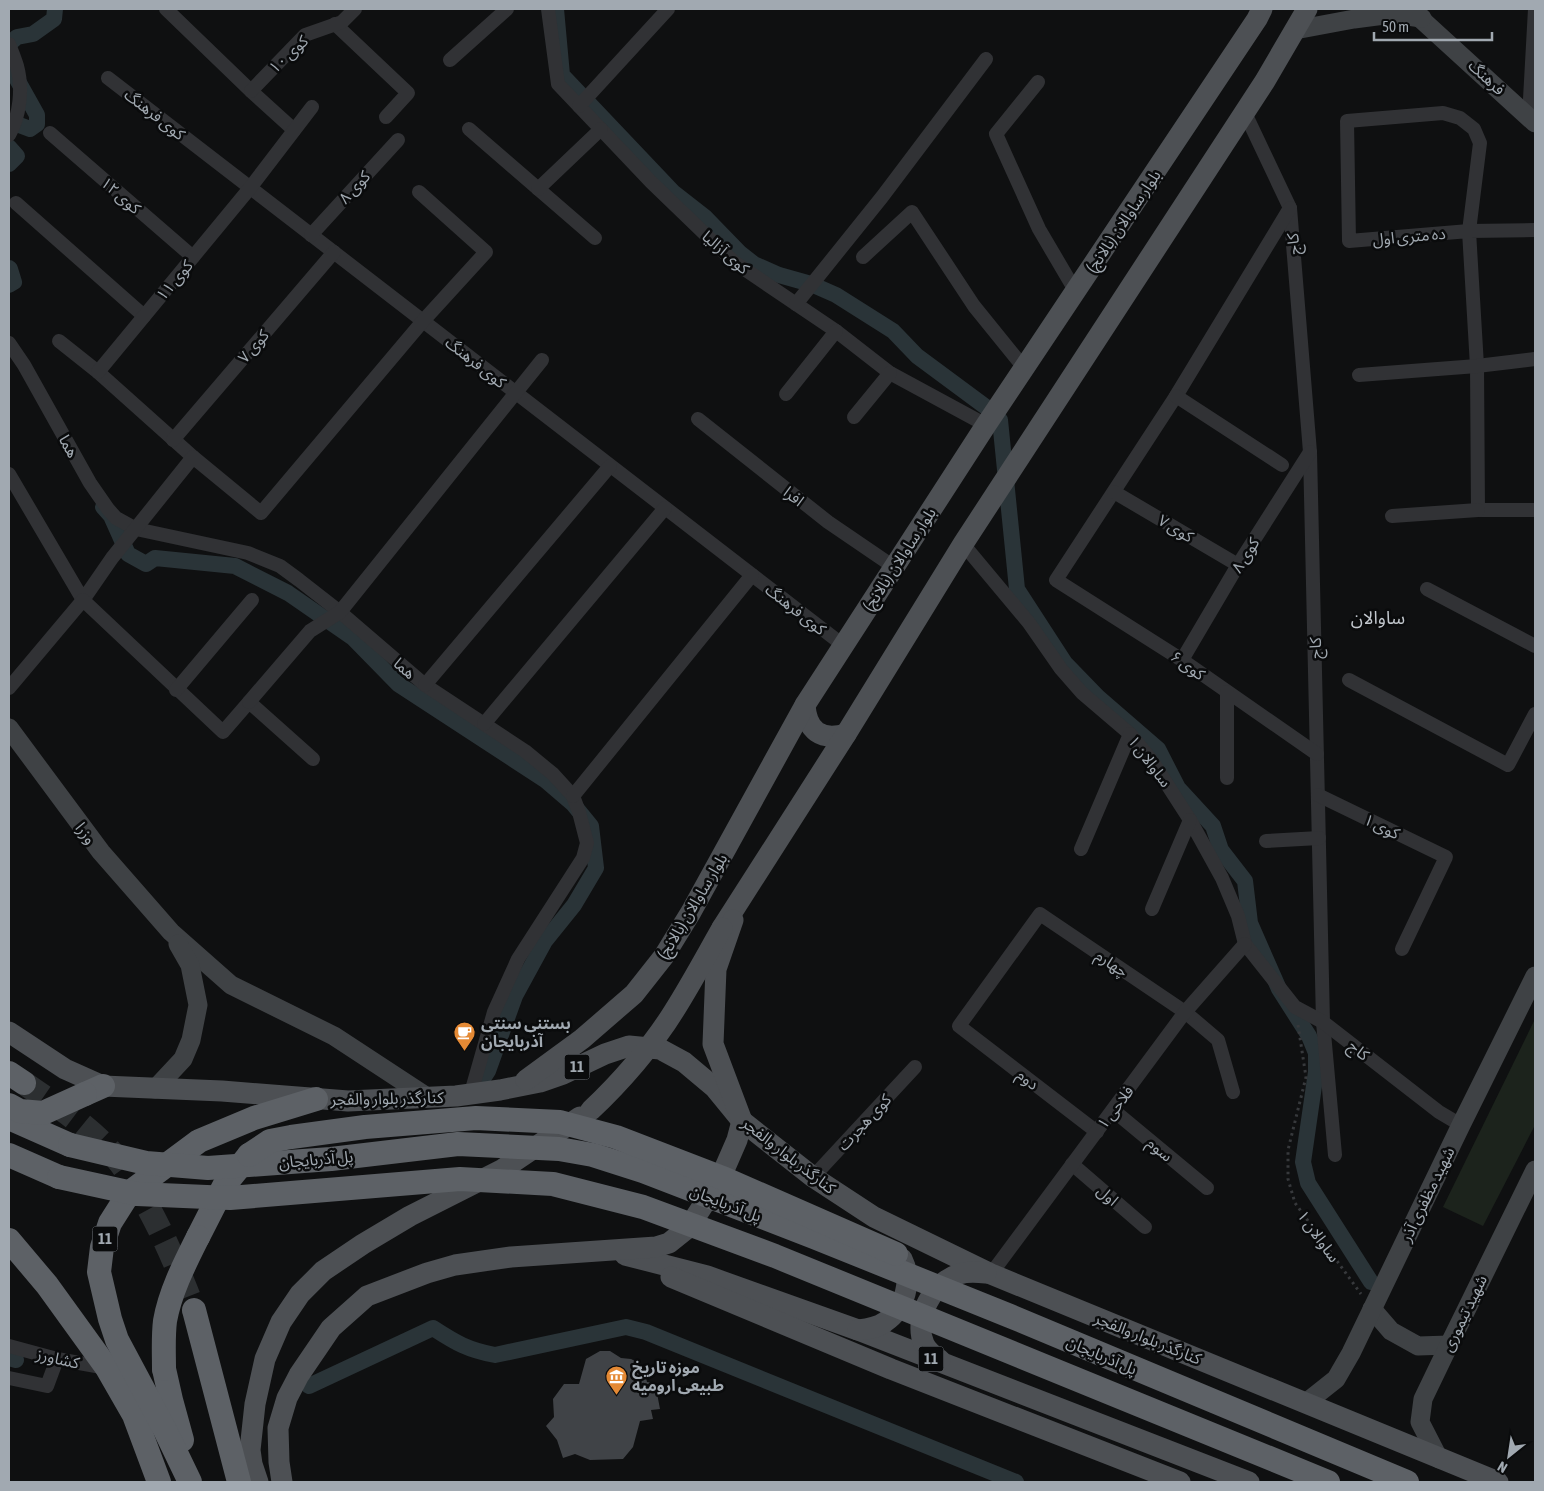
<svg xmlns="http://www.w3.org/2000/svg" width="1544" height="1491" font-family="'Asap Condensed','Noto Sans Arabic',sans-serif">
<rect width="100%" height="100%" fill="#0f1011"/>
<polygon fill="#1c231c" points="1535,1019 1535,1125 1483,1226 1443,1207"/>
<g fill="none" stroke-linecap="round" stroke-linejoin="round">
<g stroke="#2a3438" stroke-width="16">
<polyline points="556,9 562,75 673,192 705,217 740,253 754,264 779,275 811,284 836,295 893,331 917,356 994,413 1000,420 1017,589 1065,663 1098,697 1158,749 1178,788 1213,826 1221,850 1245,881 1250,923 1279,989 1309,1036 1316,1053 1316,1072 1303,1162 1308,1183 1371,1282"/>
<polyline points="9,44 17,37 33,34 54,19 55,9"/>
<polyline points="9,65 37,115 37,124 30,129 14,123 9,124"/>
<polyline points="9,147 17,156 9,164"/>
<polyline points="9,268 10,269 14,282 9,285"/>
<polyline points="103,507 111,516 128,554 146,564 155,558 235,566 288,593 353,638 398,684 545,780 573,804 591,826 596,868 574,905 545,941 515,996 488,1071 475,1091"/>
<polyline points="9,1358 16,1360"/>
<path d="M309,1386l124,-58c23,15 35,22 62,27l131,-28 20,5 370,150"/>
</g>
</g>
<polygon fill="#404347" points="600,1351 610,1351 621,1358 631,1359 643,1365 647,1382 655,1383 660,1409 651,1410 653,1419 640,1421 633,1447 623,1459 590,1460 575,1454 563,1458 557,1440 546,1426 554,1417 553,1399 564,1384 579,1384 586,1359"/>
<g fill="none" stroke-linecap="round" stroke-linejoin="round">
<path stroke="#2c2f31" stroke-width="24" stroke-dasharray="24 12" stroke-linecap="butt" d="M24,1083c34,24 72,47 97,81 32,44 53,95 73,146"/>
<polyline stroke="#37393c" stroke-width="3" stroke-dasharray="2.5 4" stroke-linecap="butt" points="1298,1025 1306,1077 1288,1150 1288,1179 1295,1203 1361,1294"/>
<g stroke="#313235" stroke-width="14">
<polyline points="166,9 251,91 294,130"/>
<polyline points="548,9 558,84 651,182 734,262 836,331 890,373 986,425"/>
<polyline points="335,24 408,93 386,117"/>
<path d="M9,44c3,8 6,15 8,22 6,22 3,50 -8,69"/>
<polyline points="450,60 507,9"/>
<polyline points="108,78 843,645"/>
<polyline points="1038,82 996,134 1039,229 1076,292"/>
<polyline points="251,91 305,35 342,22 355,9"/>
<polyline points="579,106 668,9"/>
<polyline points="1245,113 1290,208 1310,452 1323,1022 1335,1155"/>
<polyline points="1529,117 1535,9"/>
<polyline points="469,129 595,238"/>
<polyline points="50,133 193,257"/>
<polyline points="538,189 601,129"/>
<polyline points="16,203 144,316"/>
<polyline points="1290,208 1176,396 1056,580 1182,660 1317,754"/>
<polyline points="1535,230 1469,231 1349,241 1347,121 1443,113 1460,118 1474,129 1480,143 1469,231 1477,366 1478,510 1535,510"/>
<polyline points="311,235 398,140"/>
<polyline points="863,257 912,212 974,306 1025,369"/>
<polyline points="796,304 882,197 986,59"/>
<polyline points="59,341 98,372 193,457"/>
<polyline points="9,343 24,365 90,483 108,509 116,518 136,529 248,553 280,566 299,580 340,612 425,685 525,751 553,774 573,796 579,812 587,843 583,858 518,959 494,1012 471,1093"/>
<polyline points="98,372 250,188 312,107"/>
<polyline points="1359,375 1477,366 1535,359"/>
<polyline points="786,394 836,331"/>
<polyline points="1176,396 1282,465"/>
<polyline points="854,417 890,373"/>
<polyline points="698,419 828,522 894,567"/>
<polyline points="173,440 334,252"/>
<polyline points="9,474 83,600 112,558 193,457 261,513 423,321 486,252 419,192"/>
<polyline points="1114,492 1238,565"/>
<polyline points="1392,516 1478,510"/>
<polyline points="963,544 1029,623 1061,669 1082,693 1130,734 1152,761 1190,820 1222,878 1238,916 1245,944 1295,1007 1323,1022 1439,1112 1461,1125"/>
<polyline points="1427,589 1535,646"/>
<polyline points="1182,660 1238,565 1310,452"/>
<polyline points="1349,680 1508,765 1535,714"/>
<polyline points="425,685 610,466"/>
<polyline points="9,688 83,600 223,732 249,702 313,759"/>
<polyline points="176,690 252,600"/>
<polyline points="1227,692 1227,778"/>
<polyline points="249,702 310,631 340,612 542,360"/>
<polyline points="484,724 665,508"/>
<polyline points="1318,795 1446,857 1402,949"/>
<polyline points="573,796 752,575"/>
<polyline points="1266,841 1319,838"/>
<polyline points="1081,849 1130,734"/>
<polyline points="1152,909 1190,820"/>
<polyline points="1113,1110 1207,1188"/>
<polyline points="1097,1132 959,1026 1040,914 1185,1012 1218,1040 1233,1092"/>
<polyline points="1072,1164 1145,1227"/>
<polyline points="813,1177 915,1067"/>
<polyline points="991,1274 1185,1012 1245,944"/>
<polyline points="9,1346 57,1359 107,1368"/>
<polyline points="9,1378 47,1386 57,1359"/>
</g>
<g stroke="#3f4245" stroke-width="19">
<polyline points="1410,9 1535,123"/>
<polyline points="1295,30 1354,19 1392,14 1422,18"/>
<polyline points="9,728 101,852 171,932 231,985 334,1036 427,1097"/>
<polyline points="155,1089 183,1059 191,1040 198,1005 190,965 178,944"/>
<polyline points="1372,1309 1391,1331 1418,1346 1449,1345"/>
<polyline points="1307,1402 1336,1379 1351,1353 1461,1125 1535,976"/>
<polyline points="1439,1459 1420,1422 1423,1399 1449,1345 1535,1170"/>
</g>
<g stroke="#4d5054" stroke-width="21">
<path d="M805,705c2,26 16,36 41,29"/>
<polyline points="722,928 846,734 963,544 1265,81 1307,9"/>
<polyline points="9,1032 65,1069 103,1086 222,1091 348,1101 456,1096 500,1090 540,1082 563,1074 605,1054 629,1046 660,1049 684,1062 715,1088 742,1121 813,1177 874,1217 991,1274 1498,1482"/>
<polyline points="526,1080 582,1039 634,994 664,956 691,912 805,705 986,425 1257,19 1262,9"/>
<polyline points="625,1255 707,1276 858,1330 1249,1482"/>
<polyline points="671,1277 891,1369 1180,1482"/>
<path d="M858,1330c9,-1 19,-2 27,-8 20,-14 28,-41 17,-63"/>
<path d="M940,1360c-6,-4 -13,-9 -16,-16 -11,-26 9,-62 35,-70 9,-3 18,-2 27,-1"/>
<polyline points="258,1482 252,1464 250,1450 255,1404 265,1359 281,1322 300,1294 323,1271 363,1244 410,1216 503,1169 580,1117"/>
<polyline points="282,1482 279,1462 278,1428 287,1398 299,1375 331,1328 367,1296 427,1273 455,1265 511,1257 656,1247 669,1243 689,1227 720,1179 737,1140 742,1121 713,1044 716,969 733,920"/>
</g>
<g stroke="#5d6166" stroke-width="24">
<polyline points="9,1073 24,1083"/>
<polyline points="85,1094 103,1086"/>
<polyline points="9,1118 70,1145"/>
<polyline points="9,1155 59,1177"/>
<polyline points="198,1237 224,1186 249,1155"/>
<polyline points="9,1240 47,1285 107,1368 134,1415 159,1482"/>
<polyline points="194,1310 239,1482"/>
<polyline points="164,1369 171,1400 182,1440"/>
<polyline points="190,1482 165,1430 117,1340 110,1319 99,1272 102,1247 110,1223 129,1193 199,1141 254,1118 316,1099"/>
</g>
<path stroke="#4d5054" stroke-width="21" d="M591,1110c29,-27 62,-65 83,-99 17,-27 32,-55 48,-83"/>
<g stroke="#5d6166" stroke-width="24">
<polyline points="9,1105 20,1111 43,1113 85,1094"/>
<polyline points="70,1145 146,1163 208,1168 331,1159 458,1144 559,1149 593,1155 643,1171 814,1237 1010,1316 1407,1482"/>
<polyline points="249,1155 270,1141 291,1137 365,1127 476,1118 560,1122 616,1137 725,1179 896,1254"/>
<polyline points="59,1177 137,1194 230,1198 460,1179 553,1184 643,1207 775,1256 1328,1482"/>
<path d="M164,1369c0,-16 -1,-32 1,-48 5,-29 20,-58 33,-84"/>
</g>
</g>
<defs>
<symbol id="cafe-pin" viewBox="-11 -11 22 30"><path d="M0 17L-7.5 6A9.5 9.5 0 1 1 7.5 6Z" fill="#e48934" stroke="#0a0b0c"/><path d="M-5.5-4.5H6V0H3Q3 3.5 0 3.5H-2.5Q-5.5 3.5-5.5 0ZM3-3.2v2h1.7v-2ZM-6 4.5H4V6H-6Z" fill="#fff"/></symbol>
<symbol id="museum-pin" viewBox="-11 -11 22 30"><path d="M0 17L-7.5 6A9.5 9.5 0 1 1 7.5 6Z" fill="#e48934" stroke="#0a0b0c"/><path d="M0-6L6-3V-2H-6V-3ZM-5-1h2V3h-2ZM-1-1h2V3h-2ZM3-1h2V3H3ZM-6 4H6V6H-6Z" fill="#fff"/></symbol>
</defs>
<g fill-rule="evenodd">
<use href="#cafe-pin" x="452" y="1020" width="25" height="34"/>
<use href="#museum-pin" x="604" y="1364" width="25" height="34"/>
</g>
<g text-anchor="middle" stroke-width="5" stroke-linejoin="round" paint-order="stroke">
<g fill="#0a0b0c" stroke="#747a80" stroke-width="1">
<rect x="564.5" y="1054.5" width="25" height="25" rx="4"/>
<rect x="92.5" y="1226.5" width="25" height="25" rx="4"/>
<rect x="918.5" y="1346.5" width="25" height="25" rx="4"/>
</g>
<g font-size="15" font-weight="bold" fill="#a1a9b1">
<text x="577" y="1072">11</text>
<text x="105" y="1244">11</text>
<text x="931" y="1364">11</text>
</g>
<g font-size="16" fill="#a1a9b1" stroke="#0a0b0c">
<text transform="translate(288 54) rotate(-43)" y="6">کوی ۱۰</text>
<text transform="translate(1487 77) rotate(43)" y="6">فرهنگ</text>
<text transform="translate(155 114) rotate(38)" y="6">کوی فرهنگ</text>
<text transform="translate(354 187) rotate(-48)" y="6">کوی ۸</text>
<text transform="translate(121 195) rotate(41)" y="6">کوی ۱۲</text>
<text transform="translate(1123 221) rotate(-56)" y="6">بلوار ساوالان (بالانج)</text>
<text transform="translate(1409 236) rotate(-5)" y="6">ده متری اول</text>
<text transform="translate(1293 244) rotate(-95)" y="6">کاج</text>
<text transform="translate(726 252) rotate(41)" y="6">کوی آزالیا</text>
<text transform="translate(174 280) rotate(-50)" y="6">کوی ۱۱</text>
<text transform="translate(253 346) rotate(-49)" y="6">کوی ۷</text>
<text transform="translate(476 362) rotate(38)" y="6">کوی فرهنگ</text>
<text transform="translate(69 446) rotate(61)" y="6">هما</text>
<text transform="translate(794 496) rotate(38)" y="6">افرا</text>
<text transform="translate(1176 528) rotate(31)" y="6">کوی ۷</text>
<text transform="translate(1245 555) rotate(-58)" y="6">کوی ۸</text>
<text transform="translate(899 559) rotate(-57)" y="6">بلوار ساوالان (بالانج)</text>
<text transform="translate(796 609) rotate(38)" y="6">کوی فرهنگ</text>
<text transform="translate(1315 648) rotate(-91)" y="6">کاج</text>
<text transform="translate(1188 665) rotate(35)" y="6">کوی ۶</text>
<text transform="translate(405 668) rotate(41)" y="6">هما</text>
<text transform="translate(1150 761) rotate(53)" y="6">ساوالان ۱</text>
<text transform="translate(1382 826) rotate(26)" y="6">کوی ۱</text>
<text transform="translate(86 833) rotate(53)" y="6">وزرا</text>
<text transform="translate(692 906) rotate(-59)" y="6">بلوار ساوالان (بالانج)</text>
<text transform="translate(1112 963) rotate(34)" y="6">چهارم</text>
<text transform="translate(1359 1050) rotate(38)" y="6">کاج</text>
<text transform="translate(1028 1079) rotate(38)" y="6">دوم</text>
<text transform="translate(387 1098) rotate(-1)" y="6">کنارگذر بلوار والفجر</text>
<text transform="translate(1115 1107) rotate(-53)" y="6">فلاحی ۱</text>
<text transform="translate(864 1122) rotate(-47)" y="6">کوی هجرت</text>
<text transform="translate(1160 1149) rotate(40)" y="6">سوم</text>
<text transform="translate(789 1155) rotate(38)" y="6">کنارگذر بلوار والفجر</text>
<text transform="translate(316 1159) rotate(-5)" y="6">پل آذربایجان</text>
<text transform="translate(1427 1194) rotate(-64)" y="6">شهید مظفری آذر</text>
<text transform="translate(1108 1195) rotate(41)" y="6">اول</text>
<text transform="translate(726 1203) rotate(21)" y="6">پل آذربایجان</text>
<text transform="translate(1319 1236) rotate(54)" y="6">ساوالان ۱</text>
<text transform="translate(1464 1313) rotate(-64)" y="6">شهید تیموری</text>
<text transform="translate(1148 1338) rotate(22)" y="6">کنارگذر بلوار والفجر</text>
<text transform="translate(1102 1355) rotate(23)" y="6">پل آذربایجان</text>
<text transform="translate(58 1358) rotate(13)" y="6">کشاورز</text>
</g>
<g font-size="16" font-weight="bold" fill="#a1a9b1" stroke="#0a0b0c" text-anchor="start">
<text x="481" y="1029">بستنی سنتی<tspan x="481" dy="18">آذربایجان</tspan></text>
<text x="632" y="1373">موزه تاریخ<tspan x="632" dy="18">طبیعی ارومیه</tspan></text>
</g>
<g font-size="18" fill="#c2c7cd" stroke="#0a0b0c">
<text x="1378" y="624">ساوالان</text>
</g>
</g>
<rect width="1544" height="1491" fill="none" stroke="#a1a9b1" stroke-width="20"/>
<g transform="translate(1509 1456) rotate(210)" stroke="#0a0b0c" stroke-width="4" paint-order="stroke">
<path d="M0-4L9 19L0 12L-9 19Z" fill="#a1a9b1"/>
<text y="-8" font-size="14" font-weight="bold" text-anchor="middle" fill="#a1a9b1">N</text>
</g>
<path d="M1374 32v8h118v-8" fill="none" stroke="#a1a9b1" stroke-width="2.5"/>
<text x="1382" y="32" font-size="15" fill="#a1a9b1" stroke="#0a0b0c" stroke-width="4" paint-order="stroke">50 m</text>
</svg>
